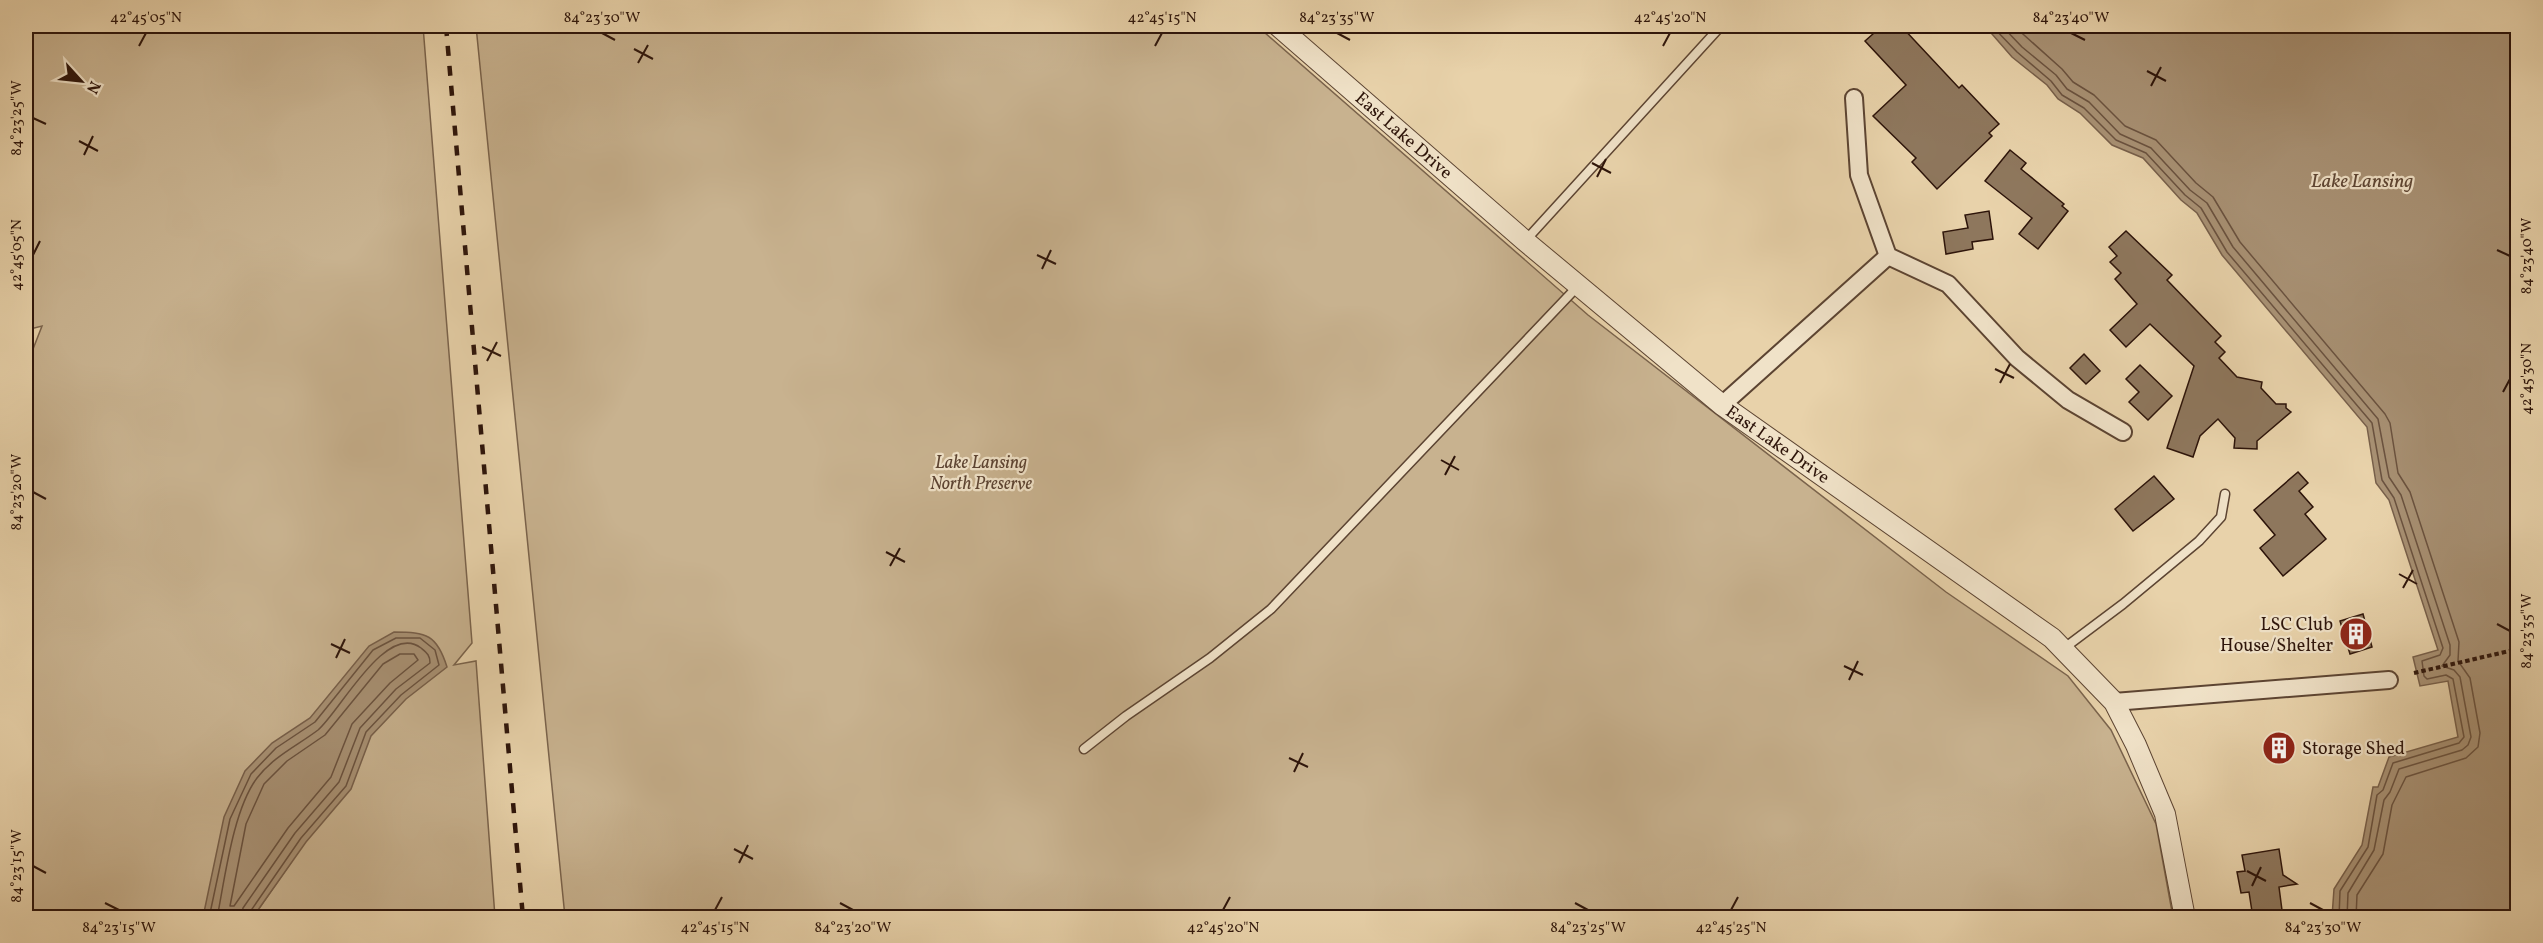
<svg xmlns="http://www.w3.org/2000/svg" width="2543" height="943" font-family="Vollkorn,serif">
<rect width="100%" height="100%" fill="#e8d2aa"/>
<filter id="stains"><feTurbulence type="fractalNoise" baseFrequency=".00333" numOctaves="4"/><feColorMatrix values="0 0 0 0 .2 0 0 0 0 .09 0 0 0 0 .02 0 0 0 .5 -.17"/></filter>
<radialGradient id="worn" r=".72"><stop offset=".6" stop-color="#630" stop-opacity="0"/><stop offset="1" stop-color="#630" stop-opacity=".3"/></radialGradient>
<g fill="#c8b28f" stroke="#7a634c" stroke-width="1.5">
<polygon points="26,26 423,26 472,643 454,665 476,661 495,917 253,917 292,861 244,917 26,917 26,367 42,326 26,330"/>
<polygon points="476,26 1257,26 1588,315 1946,592 2068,676 2111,730 2156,824 2173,917 565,917"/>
</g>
<g fill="#a89174" stroke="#775f4a" stroke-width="1.5">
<polygon points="1985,26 2517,26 2517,917 2332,917 2334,889 2362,845 2373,787 2378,787 2389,757 2458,737 2448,681 2420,686 2413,657 2438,650 2389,500 2376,483 2367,427 2222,255 2197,213 2181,200 2143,158 2112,145 2080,113 2058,99 2047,85 2012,57"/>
<path d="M394,632c33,0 43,3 53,35l-41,32 -35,37 -20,53 -45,53 -53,75h-50l21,-100 21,-46 27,-28 38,-25 59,-72z"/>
</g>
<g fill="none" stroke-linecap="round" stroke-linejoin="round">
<g stroke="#6a523f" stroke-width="1.5">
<polyline points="1992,26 2017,52 2051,81 2062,95 2084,108 2116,140 2146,153 2185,195 2201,208 2227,252 2372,423 2382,480 2394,498 2443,648 2440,655 2422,661 2424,676 2427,679 2446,675 2453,679 2464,737 2459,743 2393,763 2383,790 2377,795 2368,847 2340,891 2339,918"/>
<polyline points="2002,26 2022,47 2056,75 2067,89 2089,102 2120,134 2151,148 2190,190 2207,203 2233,247 2378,419 2389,477 2401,495 2450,645 2450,655 2442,666 2454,670 2460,677 2471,737 2468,745 2462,750 2399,769 2390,792 2384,800 2374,850 2348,893 2347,918"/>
<polyline points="2014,26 2062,69 2073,82 2094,95 2125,126 2156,140 2196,183 2213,197 2240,242 2385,414 2390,423 2398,473 2410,492 2459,642 2458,661 2470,678 2480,733 2478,747 2466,758 2406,777 2392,805 2383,854 2357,895 2356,918"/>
<polygon points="400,654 414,654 418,660 390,683 352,724 331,777 288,828 234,906 230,906 246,824 264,784 287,761 325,735 383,664"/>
<polyline points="209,918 230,819 251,774 276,748 315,722 373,650 396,638 420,638 435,650 439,665 401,695 366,732 346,786 301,838 250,912 249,918"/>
<path d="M217,918c8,-40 16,-108 40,-140 17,-22 40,-32 61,-48 21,-17 68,-109 103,-82 6,5 9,7 9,15l-34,26 -36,39 -21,54 -44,51 -52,75 -2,10"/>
</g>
</g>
<g fill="#8e775d" stroke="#2d140a" stroke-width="1.5">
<polygon points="1882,26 1901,26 1959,88 1962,85 1999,124 1989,133 1992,136 1937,189 1912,162 1916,158 1873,116 1906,85 1865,41"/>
<polygon points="2010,150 2026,163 2021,169 2064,204 2062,206 2068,211 2038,249 2019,234 2032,218 1985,181"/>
<polygon points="1989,211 1993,239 1972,242 1973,249 1946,254 1943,232 1968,228 1965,215"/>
<polygon points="2126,231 2172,275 2167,280 2221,336 2215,342 2225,352 2219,358 2237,377 2262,382 2261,388 2276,404 2286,404 2286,408 2291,412 2257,441 2257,449 2234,448 2235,438 2218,419 2200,436 2193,457 2167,448 2194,366 2150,324 2126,347 2110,330 2137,304 2115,279 2121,273 2110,262 2117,256 2109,247"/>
<polygon points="2084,354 2100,371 2086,384 2070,368"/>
<polygon points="2140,365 2172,396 2148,420 2129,402 2139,392 2126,379"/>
<polygon points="2298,472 2308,483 2299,491 2313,507 2305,514 2326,539 2283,576 2260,548 2275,535 2254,510"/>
<polygon points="2154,476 2174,499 2133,531 2115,509"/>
<polygon points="2363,614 2372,647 2350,654 2340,621"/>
<polygon points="2279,849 2283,875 2297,884 2279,887 2283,918 2253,918 2249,892 2241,893 2237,872 2245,871 2242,855"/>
</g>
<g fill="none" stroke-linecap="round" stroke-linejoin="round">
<defs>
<g id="service">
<polyline points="1525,241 1721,26"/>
<polyline points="2063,649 2123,604 2199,541 2221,517 2225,494"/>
<polyline points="1084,749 1126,716 1210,658 1271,609 1578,286"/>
</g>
<g id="minor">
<polyline points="1854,98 1859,175 1888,256 1948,284 2017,358 2068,400 2123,432"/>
<polyline points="1722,405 1888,256"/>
<polyline points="2114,702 2389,680"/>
</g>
<polyline id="tertiary" points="1278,26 1525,241 1722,405 2052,638 2114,702 2136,745 2165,814 2185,918"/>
</defs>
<use href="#service" stroke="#5c4432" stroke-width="11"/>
<use href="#minor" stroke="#5c4432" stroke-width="20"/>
<use href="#tertiary" stroke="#5c4432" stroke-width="22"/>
<polyline stroke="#2d140a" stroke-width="4" stroke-dasharray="4.5 3" stroke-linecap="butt" points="2414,673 2518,649"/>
<use href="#service" stroke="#f0e2c8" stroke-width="8"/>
<use href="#minor" stroke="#f0e2c8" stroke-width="16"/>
<use href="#tertiary" stroke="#f0e2c8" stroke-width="20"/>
<polyline stroke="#2d140a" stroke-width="4.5" stroke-dasharray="10 10" stroke-linecap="butt" points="446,26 523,918"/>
</g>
<path fill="none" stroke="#2d140a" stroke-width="2" d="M602,33l13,7M1337,33l13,7M2071,33l14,7M139,46l7,-13M1155,46l7,-13M1663,46l7,-13M634,49l19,10M638,63l10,-18M2147,71l19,10M2151,86l10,-19M33,118l13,6M79,141l19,10M84,155l9,-19M1592,163l19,10M1597,177l9,-18M2497,250l13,6M33,255l7,-14M1037,255l19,9M1042,269l9,-19M482,347l19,9M487,361l10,-19M1995,369l19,9M2000,383l10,-19M2503,392l7,-13M1441,460l18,10M1445,475l10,-19M33,492l13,7M886,552l19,10M890,566l10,-18M2399,574l18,10M2403,588l10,-18M2497,624l13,7M331,644l19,9M336,658l9,-19M1844,666l19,9M1849,680l9,-19M1289,758l19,9M1294,772l9,-19M734,849l19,10M739,863l9,-18M33,866l13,7M2247,871l19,10M2252,886l9,-19M105,903l14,7M840,903l13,7M1575,903l13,7M2310,903l13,7M715,910l7,-13M1223,910l7,-13M1731,910l7,-13"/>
<defs>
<symbol id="building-disc" viewBox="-11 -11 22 22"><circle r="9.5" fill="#8f2418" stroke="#f0e2c8"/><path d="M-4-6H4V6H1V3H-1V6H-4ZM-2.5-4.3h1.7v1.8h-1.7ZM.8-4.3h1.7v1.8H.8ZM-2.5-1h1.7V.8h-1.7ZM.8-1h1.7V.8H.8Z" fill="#fff"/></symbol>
</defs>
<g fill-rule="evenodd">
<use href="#building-disc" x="2337" y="615" width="38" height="38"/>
<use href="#building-disc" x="2260" y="729" width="38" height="38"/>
</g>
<g text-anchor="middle" stroke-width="4.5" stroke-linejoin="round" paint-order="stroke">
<g font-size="18" fill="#2d140a" stroke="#f0e2c8">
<text transform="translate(1404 135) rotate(41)" y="6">East Lake Drive</text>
<text transform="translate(1778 444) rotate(35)" y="6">East Lake Drive</text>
</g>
<g font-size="18" font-style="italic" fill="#5c4332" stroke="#f0e2c8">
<text x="981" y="468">Lake Lansing<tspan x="981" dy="21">North Preserve</tspan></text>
</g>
<g font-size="18" fill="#2d140a" stroke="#f0e2c8" text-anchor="end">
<text x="2333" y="630">LSC Club<tspan x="2333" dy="21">House/Shelter</tspan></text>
<text x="2302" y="754" text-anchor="start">Storage Shed</text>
</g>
<g font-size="20" font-style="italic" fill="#5e4634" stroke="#f0e2c8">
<text x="2362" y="187">Lake Lansing</text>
</g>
</g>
<rect width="2543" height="943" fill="none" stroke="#e8d2aa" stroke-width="66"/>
<g transform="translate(81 81) rotate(117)" stroke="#f0e2c8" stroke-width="4.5" paint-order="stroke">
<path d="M0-4.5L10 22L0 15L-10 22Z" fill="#2d140a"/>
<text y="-9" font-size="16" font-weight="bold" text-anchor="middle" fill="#2d140a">N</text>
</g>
<rect x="33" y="33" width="2477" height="877" fill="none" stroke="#2d140a" stroke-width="2"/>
<g font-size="15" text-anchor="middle" fill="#2d140a">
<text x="146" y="22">42°45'05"N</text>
<text x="602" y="22">84°23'30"W</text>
<text x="1162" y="22">42°45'15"N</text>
<text x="1337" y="22">84°23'35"W</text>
<text x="1670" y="22">42°45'20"N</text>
<text x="2071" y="22">84°23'40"W</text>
<text transform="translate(16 118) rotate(-90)" y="5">84°23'25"W</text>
<text transform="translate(16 255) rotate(-90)" y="5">42°45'05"N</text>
<text transform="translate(2526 256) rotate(-90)" y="5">84°23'40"W</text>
<text transform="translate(2526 379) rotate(-90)" y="5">42°45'30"N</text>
<text transform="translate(16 492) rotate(-90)" y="5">84°23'20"W</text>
<text transform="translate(2526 631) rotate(-90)" y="5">84°23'35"W</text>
<text transform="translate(16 866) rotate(-90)" y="5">84°23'15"W</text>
<text x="119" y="932">84°23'15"W</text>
<text x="715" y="932">42°45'15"N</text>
<text x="853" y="932">84°23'20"W</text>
<text x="1223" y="932">42°45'20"N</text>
<text x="1588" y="932">84°23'25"W</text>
<text x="1731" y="932">42°45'25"N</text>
<text x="2323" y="932">84°23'30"W</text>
</g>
<rect width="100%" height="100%" filter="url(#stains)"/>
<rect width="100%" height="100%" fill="url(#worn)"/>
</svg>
